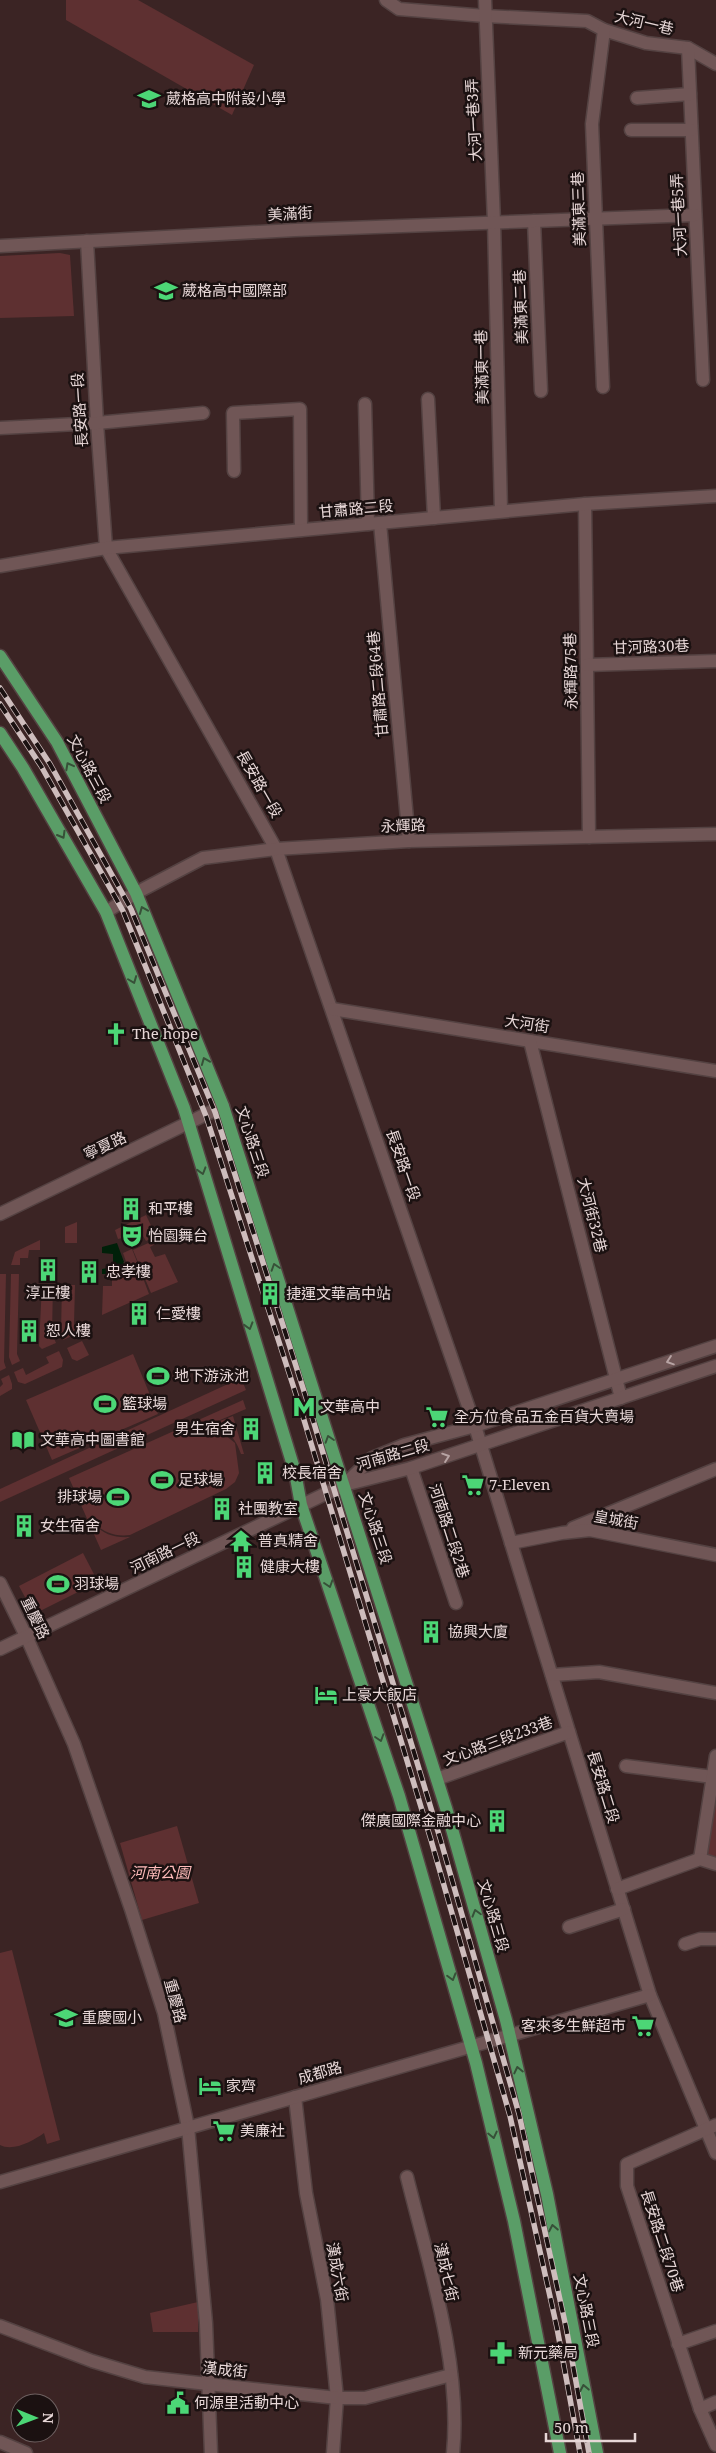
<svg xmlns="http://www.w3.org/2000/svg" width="716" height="2453" font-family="'Noto Serif','Noto Sans TC',serif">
<rect width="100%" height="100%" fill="#3b2424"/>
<g fill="#5e3031">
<polygon points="66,0 138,0 254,65 232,115 66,20"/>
<polygon points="60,253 70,255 74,316 0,318 0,256"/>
<polygon points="146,1215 156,1236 146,1241 139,1229 135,1227 121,1234 122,1238 118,1239 115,1230"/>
<polygon points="77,1222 77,1243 65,1243 65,1227"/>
<polygon points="157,1239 159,1242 150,1247 155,1257 165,1254 178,1282 151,1293 133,1250"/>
<polygon points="40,1240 40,1250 29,1250 28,1258 20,1258 20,1265 11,1265 15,1252"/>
<polygon points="132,1249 140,1269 130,1273 123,1253"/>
<polygon points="140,1270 149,1294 102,1315 103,1286 112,1286 112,1277 124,1276"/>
<polygon points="0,1274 6,1274 4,1362 6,1368 0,1371"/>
<polygon points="11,1274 19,1274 17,1354 20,1361 12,1365 9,1357"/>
<polygon points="42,1284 53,1284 52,1334 56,1343 42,1349 39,1346"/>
<polygon points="62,1285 75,1285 74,1324 79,1328 81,1332 63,1340 61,1332"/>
<polygon points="82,1341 89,1355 77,1361 72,1359 67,1348"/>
<polygon points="59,1351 63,1360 62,1367 25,1384 18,1382 14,1372 23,1368 26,1375 49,1363 46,1357"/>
<polygon points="133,1354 158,1414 52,1460 26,1400"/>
<polygon points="9,1375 12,1384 12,1389 0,1396 0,1387 3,1384 1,1379"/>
<polygon points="241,1378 246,1390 0,1502 0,1489"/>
<path d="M243,1400l3,9 -40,17 13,4 16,13 4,30 -4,9 -9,7 -96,46c-16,2 -27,-3 -38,-14 9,13 22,17 38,16l-29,13 -32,-72z"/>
<path d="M233,1416l11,38h-3c-5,-15 -15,-28 -32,-29z"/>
<polygon points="83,1553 98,1582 34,1614 19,1586"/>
<polygon points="716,1781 716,1860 704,1857"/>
<polygon points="177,1826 199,1903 142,1920 120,1843"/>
<path d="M12,1950l48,190 -13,4 -3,-11c-11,8 -31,19 -44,12v-192z"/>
<polygon points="198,2302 198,2332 153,2332 150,2313"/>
</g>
<polygon fill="#002009" points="117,1243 124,1262 123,1263 125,1264 128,1271 123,1274 102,1274 102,1269 113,1267 113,1254 102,1253 102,1247"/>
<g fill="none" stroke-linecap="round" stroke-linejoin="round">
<defs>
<g id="minor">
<polyline points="386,0 399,9 485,16 587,21 604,30 646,43 688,48 716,64"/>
<polyline points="485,0 494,222 501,511"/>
<polyline points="688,48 703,380"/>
<polyline points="637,98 690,94"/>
<polyline points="631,130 691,130"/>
<polyline points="534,221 541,391"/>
<polyline points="87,241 97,423 106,548 276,849 475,1426 650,1995 716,2153"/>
<polyline points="0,246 295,230 695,215"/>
<polyline points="603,387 592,124 604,30"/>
<polyline points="428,399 434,518"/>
<polyline points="365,404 368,524"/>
<polyline points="0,428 97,423 203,413"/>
<polyline points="234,471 233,413 300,409 301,530"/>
<polyline points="585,504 589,837"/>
<polyline points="380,523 409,841"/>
<polyline points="0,566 106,548 585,504 716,496"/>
<polyline points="587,665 716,661"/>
<polyline points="106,912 136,893 203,858 276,849 409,841 716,834"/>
<polyline points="332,1009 716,1071"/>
<polyline points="530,1041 621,1398"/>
<polyline points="0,1214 223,1106"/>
<polyline points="411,1468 456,1603"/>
<polyline points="344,1485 372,1458 404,1445 475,1426 716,1346"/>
<polyline points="573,1528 716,1469"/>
<polyline points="511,1543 562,1533 590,1530 716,1555"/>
<polyline points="0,1583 27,1638 74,1744 131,1909 164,2013 188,2127 206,2323 211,2453"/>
<polyline points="0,1649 344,1485 411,1468 716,1366"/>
<polyline points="552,1675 599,1672 716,1693"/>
<polyline points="626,1766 713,1777"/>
<polyline points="437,1779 569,1732"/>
<polyline points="700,1859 716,1756"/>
<polyline points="617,1889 700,1859 716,1864"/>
<polyline points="569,1927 624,1909"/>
<polyline points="685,1944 700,1939 716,1939"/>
<polyline points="295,2097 306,2193 327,2299 337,2398 333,2453"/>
<polyline points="716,2125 627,2164 627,2186 700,2409 716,2445"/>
<path d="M407,2177c21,85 55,188 46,276"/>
<polyline points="0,2182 650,1995"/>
<polyline points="0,2326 92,2361 145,2377 208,2384 337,2398 365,2398 451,2375"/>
<polyline points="678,2344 716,2331"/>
<polyline points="700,2409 716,2402"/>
<polyline points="0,2442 26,2453"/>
</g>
<g id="major">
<polyline points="0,656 57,742 136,893 223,1106 446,1808 506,2020 547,2194 597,2453"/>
<polyline points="0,733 23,768 106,912 184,1108 295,1472 301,1505 399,1796 476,2063 514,2221 560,2453"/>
</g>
</defs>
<use href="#minor" stroke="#544242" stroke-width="15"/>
<use href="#major" stroke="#544242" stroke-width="15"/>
<use href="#minor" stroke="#705656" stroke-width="12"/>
<use href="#major" stroke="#5a9d67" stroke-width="12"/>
<defs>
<g id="rail">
<polyline points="0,688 50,764 131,909 215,1112 309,1407 440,1838 519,2114 566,2327 589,2453"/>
<polyline points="0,704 41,766 123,911 206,1116 301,1410 431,1840 510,2116 557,2328 580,2453"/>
</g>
</defs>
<use href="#rail" stroke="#cebdbd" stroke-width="5.5"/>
<use href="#rail" stroke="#1b1111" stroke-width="4" stroke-dasharray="11" stroke-linecap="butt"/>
</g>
<defs><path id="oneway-chevron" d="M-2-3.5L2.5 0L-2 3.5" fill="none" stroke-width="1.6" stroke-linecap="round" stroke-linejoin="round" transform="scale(1.25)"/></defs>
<g stroke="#375038">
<use href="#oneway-chevron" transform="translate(69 766) rotate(-118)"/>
<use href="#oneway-chevron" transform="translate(62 835) rotate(60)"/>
<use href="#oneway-chevron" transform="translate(143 910) rotate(-112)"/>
<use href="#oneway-chevron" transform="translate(133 980) rotate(69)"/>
<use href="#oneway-chevron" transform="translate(205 1061) rotate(-112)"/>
<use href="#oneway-chevron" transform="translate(202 1171) rotate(73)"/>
<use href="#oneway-chevron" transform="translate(275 1267) rotate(-108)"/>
<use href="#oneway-chevron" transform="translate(249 1326) rotate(73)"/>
<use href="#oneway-chevron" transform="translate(329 1439) rotate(-108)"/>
<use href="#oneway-chevron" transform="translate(329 1584) rotate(72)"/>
<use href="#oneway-chevron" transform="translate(380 1738) rotate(72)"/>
<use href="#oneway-chevron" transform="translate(476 1913) rotate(-106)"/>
<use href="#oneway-chevron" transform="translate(452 1977) rotate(74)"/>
<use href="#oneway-chevron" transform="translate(518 2070) rotate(-103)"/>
<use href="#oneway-chevron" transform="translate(493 2135) rotate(77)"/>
<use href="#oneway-chevron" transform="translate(553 2228) rotate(-101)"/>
<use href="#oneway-chevron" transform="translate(584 2388) rotate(-101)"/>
</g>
<g stroke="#b7a3a3">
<use href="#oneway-chevron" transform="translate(670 1361) rotate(161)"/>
<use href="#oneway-chevron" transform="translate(446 1457) rotate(-19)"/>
</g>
<defs>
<symbol id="school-bare" viewBox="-9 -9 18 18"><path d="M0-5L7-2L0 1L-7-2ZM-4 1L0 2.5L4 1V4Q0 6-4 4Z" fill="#4cd676" stroke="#1b1111" stroke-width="2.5" paint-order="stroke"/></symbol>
<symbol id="church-bare" viewBox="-9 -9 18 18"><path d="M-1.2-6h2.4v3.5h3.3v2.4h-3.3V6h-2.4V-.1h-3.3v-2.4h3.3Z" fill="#4cd676" stroke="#1b1111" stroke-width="2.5" paint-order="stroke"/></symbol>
<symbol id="building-bare" viewBox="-9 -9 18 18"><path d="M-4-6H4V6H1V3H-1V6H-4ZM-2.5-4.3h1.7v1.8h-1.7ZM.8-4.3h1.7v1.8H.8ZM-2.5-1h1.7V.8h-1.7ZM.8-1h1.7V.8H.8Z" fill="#4cd676" stroke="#1b1111" stroke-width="2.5" paint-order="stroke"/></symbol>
<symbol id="theatre-bare" viewBox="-9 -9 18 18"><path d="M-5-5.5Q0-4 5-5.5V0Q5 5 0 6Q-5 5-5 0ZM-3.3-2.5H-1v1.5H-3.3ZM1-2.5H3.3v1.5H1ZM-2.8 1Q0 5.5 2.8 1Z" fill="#4cd676" stroke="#1b1111" stroke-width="2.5" paint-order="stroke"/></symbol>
<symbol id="stadium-bare" viewBox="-9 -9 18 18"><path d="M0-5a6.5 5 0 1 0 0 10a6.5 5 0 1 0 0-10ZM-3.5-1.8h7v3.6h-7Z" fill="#4cd676" stroke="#1b1111" stroke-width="2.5" paint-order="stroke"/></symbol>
<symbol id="metro-bare" viewBox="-9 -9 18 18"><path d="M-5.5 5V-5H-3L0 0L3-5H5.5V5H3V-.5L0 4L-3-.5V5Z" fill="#4cd676" stroke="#1b1111" stroke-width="2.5" paint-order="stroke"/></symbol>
<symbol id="supermarket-bare" viewBox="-9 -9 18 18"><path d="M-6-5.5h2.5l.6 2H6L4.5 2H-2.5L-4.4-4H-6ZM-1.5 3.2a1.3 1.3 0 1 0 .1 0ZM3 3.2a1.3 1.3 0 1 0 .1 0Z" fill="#4cd676" stroke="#1b1111" stroke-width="2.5" paint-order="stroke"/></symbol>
<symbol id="library-bare" viewBox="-9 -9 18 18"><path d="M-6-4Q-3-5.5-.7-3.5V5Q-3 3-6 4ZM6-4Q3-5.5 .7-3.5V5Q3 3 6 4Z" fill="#4cd676" stroke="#1b1111" stroke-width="2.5" paint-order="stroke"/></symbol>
<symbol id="temple-bare" viewBox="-9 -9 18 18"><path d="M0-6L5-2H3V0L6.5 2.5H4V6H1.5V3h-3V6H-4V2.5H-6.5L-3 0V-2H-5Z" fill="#4cd676" stroke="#1b1111" stroke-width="2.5" paint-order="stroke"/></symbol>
<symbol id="hotel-bare" viewBox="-9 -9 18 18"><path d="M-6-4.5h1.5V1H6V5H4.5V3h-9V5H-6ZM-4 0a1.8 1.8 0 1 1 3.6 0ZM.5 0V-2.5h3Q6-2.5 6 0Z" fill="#4cd676" stroke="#1b1111" stroke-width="2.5" paint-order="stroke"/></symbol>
<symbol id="pharmacy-bare" viewBox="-9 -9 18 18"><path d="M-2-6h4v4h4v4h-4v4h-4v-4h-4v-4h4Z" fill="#4cd676" stroke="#1b1111" stroke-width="2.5" paint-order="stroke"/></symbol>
<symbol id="civic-bare" viewBox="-9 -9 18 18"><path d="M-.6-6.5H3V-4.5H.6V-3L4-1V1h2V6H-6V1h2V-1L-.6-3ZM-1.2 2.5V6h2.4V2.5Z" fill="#4cd676" stroke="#1b1111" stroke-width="2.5" paint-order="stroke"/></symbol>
</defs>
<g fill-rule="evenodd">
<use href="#school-bare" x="133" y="83" width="32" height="32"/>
<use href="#school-bare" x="150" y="275" width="32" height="32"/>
<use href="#church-bare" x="100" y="1018" width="32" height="32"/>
<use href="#building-bare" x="115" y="1193" width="32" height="32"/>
<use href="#theatre-bare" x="116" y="1220" width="32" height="32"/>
<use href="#building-bare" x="32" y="1254" width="32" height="32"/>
<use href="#building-bare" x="73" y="1256" width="32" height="32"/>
<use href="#building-bare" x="254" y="1278" width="32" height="32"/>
<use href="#building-bare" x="123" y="1298" width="32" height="32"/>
<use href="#building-bare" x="13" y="1315" width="32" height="32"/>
<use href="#stadium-bare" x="142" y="1360" width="32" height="32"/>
<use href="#stadium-bare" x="89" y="1388" width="32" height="32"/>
<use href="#metro-bare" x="288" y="1391" width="32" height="32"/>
<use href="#supermarket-bare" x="421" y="1401" width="32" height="32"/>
<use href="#building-bare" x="235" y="1413" width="32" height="32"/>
<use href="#library-bare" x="7" y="1424" width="32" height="32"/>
<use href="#building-bare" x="249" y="1457" width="32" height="32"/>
<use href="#stadium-bare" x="146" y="1464" width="32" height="32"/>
<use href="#supermarket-bare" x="457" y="1469" width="32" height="32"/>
<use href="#stadium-bare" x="102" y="1481" width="32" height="32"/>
<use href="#building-bare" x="206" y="1493" width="32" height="32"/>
<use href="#building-bare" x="8" y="1510" width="32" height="32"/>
<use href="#temple-bare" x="225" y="1525" width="32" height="32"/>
<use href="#building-bare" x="228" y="1551" width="32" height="32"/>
<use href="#stadium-bare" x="42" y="1568" width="32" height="32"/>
<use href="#building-bare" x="415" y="1616" width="32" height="32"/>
<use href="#hotel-bare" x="310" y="1679" width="32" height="32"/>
<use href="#building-bare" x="481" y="1805" width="32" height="32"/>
<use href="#school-bare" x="50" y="2002" width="32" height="32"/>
<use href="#supermarket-bare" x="627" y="2010" width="32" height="32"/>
<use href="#hotel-bare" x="194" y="2070" width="32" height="32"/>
<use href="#supermarket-bare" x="208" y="2115" width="32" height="32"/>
<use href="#pharmacy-bare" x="485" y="2337" width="32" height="32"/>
<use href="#civic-bare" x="162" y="2387" width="32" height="32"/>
</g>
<g text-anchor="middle" stroke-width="5" stroke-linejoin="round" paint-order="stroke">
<g font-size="15" fill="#e7d7d7" stroke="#1b1111">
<text transform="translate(644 23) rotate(13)" y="5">大河一巷</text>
<text transform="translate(474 120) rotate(-93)" y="5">大河一巷3弄</text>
<text transform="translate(579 209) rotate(-92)" y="5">美滿東三巷</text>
<text transform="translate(290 214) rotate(-3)" y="5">美滿街</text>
<text transform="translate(679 215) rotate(-93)" y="5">大河一巷5弄</text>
<text transform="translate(521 307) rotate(-92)" y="5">美滿東二巷</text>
<text transform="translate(482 367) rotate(-91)" y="5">美滿東一巷</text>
<text transform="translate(80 410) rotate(-94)" y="5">長安路一段</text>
<text transform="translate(356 509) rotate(-5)" y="5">甘肅路二段</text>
<text transform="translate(651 647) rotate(-2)" y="5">甘河路30巷</text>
<text transform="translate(571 671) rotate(-91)" y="5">永輝路75巷</text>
<text transform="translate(378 684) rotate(-95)" y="5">甘肅路二段64巷</text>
<text transform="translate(89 769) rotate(62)" y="5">文心路三段</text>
<text transform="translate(259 784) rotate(60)" y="5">長安路一段</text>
<text transform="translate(403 826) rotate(-2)" y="5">永輝路</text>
<text transform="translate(527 1024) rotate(9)" y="5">大河街</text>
<text transform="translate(252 1142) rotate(72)" y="5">文心路三段</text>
<text transform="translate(105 1146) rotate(-25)" y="5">寧夏路</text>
<text transform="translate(403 1165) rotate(71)" y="5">長安路一段</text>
<text transform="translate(592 1215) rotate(76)" y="5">大河街32巷</text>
<text transform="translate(393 1455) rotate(-16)" y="5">河南路二段</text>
<text transform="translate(616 1520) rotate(10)" y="5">皇城街</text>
<text transform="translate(375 1528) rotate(72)" y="5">文心路三段</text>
<text transform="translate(449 1531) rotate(72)" y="5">河南路二段2巷</text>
<text transform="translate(165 1553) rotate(-26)" y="5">河南路一段</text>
<text transform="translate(35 1618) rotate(64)" y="5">重慶路</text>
<text transform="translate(498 1741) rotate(-20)" y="5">文心路三段233巷</text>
<text transform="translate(603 1787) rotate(73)" y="5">長安路二段</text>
<text transform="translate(493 1916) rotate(74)" y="5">文心路三段</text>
<text transform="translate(175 2001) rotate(75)" y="5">重慶路</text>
<text transform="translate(320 2073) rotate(-16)" y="5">成都路</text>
<text transform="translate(662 2241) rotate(72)" y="5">長安路二段70巷</text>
<text transform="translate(337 2272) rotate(80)" y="5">漢成六街</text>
<text transform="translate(446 2272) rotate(77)" y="5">漢成七街</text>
<text transform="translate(586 2311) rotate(79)" y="5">文心路三段</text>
<text transform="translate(225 2370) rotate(6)" y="5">漢成街</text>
</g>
<g font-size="15" fill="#e7d7d7" stroke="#1b1111" text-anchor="start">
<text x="166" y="104">葳格高中附設小學</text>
<text x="182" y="296">葳格高中國際部</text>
<text x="132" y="1039">The hope</text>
<text x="148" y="1214">和平樓</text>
<text x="148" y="1241">怡園舞台</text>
<text x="106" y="1277">忠孝樓</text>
<text x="48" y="1298" text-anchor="middle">淳正樓</text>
<text x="286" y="1299">捷運文華高中站</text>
<text x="156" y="1319">仁愛樓</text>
<text x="46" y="1336">恕人樓</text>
<text x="174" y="1381">地下游泳池</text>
<text x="122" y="1409">籃球場</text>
<text x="320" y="1412">文華高中</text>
<text x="454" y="1422">全方位食品五金百貨大賣場</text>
<text x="235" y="1434" text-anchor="end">男生宿舍</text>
<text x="40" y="1445">文華高中圖書館</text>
<text x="282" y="1478">校長宿舍</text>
<text x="178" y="1485">足球場</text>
<text x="489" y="1490">7-Eleven</text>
<text x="102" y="1502" text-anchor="end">排球場</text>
<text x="238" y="1514">社團教室</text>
<text x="40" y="1531">女生宿舍</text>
<text x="258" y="1546">普真精舍</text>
<text x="260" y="1572">健康大樓</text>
<text x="74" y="1589">羽球場</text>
<text x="448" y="1637">協興大廈</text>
<text x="342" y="1700">上豪大飯店</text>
<text x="481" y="1826" text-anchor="end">傑廣國際金融中心</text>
<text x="82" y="2023">重慶國小</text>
<text x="626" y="2031" text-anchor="end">客來多生鮮超市</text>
<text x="226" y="2091">家齊</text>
<text x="240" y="2136">美廉社</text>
<text x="518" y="2358">新元藥局</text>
<text x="194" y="2408">何源里活動中心</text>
</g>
<g font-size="15" font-style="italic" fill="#febbba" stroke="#1b1111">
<text x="160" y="1878">河南公園</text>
</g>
</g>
<g transform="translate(35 2418) rotate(91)"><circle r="24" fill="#1b1111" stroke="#6d6060"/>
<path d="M0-4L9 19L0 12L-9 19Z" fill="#4cd676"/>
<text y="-8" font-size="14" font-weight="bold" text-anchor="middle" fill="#e7d7d7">N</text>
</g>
<path d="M546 2433v8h89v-8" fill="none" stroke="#e7d7d7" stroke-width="2.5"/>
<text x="554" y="2433" font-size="15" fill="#e7d7d7" stroke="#1b1111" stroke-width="4" paint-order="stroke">50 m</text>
</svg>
